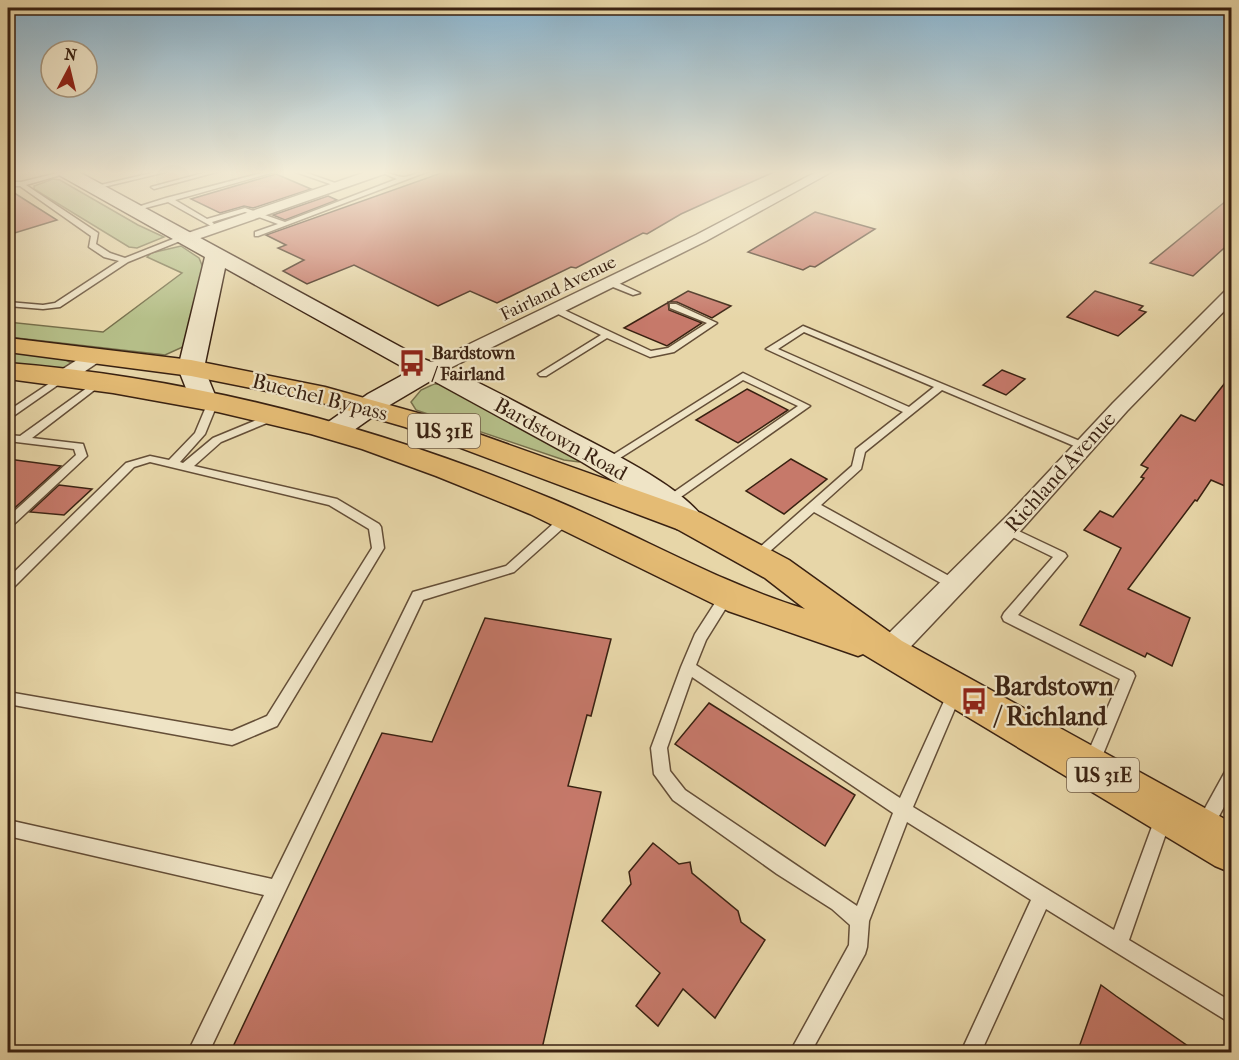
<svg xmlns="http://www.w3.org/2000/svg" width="1239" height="1060" font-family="'IM FELL French Canon',serif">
<rect width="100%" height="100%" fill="#e7d6a8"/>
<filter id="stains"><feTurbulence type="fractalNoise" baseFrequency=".00333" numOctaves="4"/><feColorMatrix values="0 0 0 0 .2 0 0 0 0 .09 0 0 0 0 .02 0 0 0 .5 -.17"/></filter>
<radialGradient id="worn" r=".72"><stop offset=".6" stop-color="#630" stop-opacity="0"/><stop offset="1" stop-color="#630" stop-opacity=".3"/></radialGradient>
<g fill="#b5be88" stroke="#77704c" stroke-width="1.5">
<polygon points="53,179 60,180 138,225 164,237 137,248 129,247 34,189 34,186"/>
<polygon points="181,246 199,258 205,272 185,346 165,355 157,354 8,337 8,322 103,332 182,273 147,257 151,253"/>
<polygon points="8,350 59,356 73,364 60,369 8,363"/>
<polygon points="434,384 441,384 580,459 579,462 564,460 416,410 411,402 421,390"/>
</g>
<g fill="#c6796a" stroke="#392111" stroke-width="1.5">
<polygon points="447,171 776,171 681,214 647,234 643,233 576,268 571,267 497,303 470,291 438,306 354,265 307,284 283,271 304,260 278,248 286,245 266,235"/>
<polygon points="276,174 311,189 253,208 244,206 220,213 191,199"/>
<polygon points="8,189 57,220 8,235"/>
<polygon points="328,196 337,200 285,220 273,215"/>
<polygon points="1232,196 1232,241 1193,276 1150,263"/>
<polygon points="815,212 875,229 815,267 810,266 803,270 748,252"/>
<polygon points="688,291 731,306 712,318 677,302 668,302 669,310 702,323 667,346 624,328"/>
<polygon points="1095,291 1143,306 1139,310 1146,312 1118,336 1067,317"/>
<polygon points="1002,370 1025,379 1006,395 983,385"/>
<polygon points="1232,374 1232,489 1211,480 1197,501 1195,500 1128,589 1190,618 1172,666 1147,653 1145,657 1080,625 1121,548 1084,530 1100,511 1113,517 1144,478 1141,477 1148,468 1141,465 1181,415 1195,421"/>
<polygon points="747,389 788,410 738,443 696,420"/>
<polygon points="8,459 61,466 8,514"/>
<polygon points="791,459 827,479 784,514 746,491"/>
<polygon points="59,485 92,489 64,515 30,512"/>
<polygon points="485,618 611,639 591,716 587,715 568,786 601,792 541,1053 230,1053 382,733 432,742"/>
<polygon points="709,703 855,795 825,846 675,744"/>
<polygon points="653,843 679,864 690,862 692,873 738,911 741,922 765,940 715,1018 683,989 658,1026 636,1006 660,973 602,921 631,884 629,872"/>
<polygon points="1101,985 1116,996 1198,1053 1077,1053"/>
</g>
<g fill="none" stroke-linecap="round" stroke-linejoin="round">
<defs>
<g id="lane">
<polygon points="66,171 71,172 26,185 98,233 96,244 110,253 125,258 183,235 190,237 128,262 60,307 43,309 8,306 8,302 43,305 55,303 119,261 104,257 89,247 91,236 20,186 8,186 8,182 21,182"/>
<polygon points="160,171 170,171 95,189 92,187"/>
<polygon points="211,171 220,171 154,189 151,187"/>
<path d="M269,171h9l-103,29 32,19 38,-11 40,14 112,-43 -19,-8c9,0 17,6 26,6 9,-1 16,-7 25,-6l-171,65h-3v-4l23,-8 -33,-12 -33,10 2,2 -3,2 -43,-24 -34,9 -3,-2 35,-11z"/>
<polygon points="293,171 301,171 341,185 336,186"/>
<polygon points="608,281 614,281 640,293 633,295 608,285"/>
<polygon points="670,304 676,304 717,323 674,352 650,357 607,338 546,376 540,376 538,374 601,335 554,312 554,308 560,308 651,351 668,348 707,323 670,308"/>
<path d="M803,326l284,118 1,2 -5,3 -4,-1 -137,-58 -77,62 -4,17 -40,36 137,76 1,3 -1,3h-10l-134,-75 -54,48h-8l-2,-3 2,-3 100,-88 4,-17 47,-37 -137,-63zM804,332l130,55 -25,20 -131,-58z"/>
<polygon points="743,373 810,406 668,506 664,505 662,502 664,499 798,406 743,380 609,465 605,466 600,463"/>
<polygon points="62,375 67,378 65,380 12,417 8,418 8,411"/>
<polygon points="98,380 101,381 101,385 32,438 83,444 87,456 12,526 8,527 8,517 76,455 74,449 8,441 8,435 20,436"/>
<polygon points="213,399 218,402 205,434 180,462 183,463 213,438 271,414 279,414 279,418 221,442 194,466 337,499 379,524 381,527 384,548 277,726 237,743 232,745 8,704 8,692 232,731 267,716 372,548 369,529 329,505 150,462 134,467 13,588 8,590 8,578 126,463 150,456 169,460 195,433 208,402"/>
<polygon points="567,514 571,515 573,518 571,521 514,572 423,600 209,1052 188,1052 264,895 8,836 8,820 272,879 413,592 506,566 563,515"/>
<polygon points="1008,526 1065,553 1067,556 1018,615 1133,672 1135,676 1097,769 1091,771 1085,769 1083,764 1120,679 1004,621 1002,617 1004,613 1053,557 1004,533 1002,530 1004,527"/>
<path d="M727,590l5,2 2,3 -28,45 -10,25 204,133 50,-110 5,-2 5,2 2,4 -49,115 201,123 43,-117 6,-2 6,2 2,6 -42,121 103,62v22l-186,-115 -65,143h-20l70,-152 -124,-78 -38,99 -2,26 -2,7 -54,98h-21l59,-107 1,-20 -18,-16 -55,-35 -104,-74 -19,-26 -3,-26 30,-81 14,-33 27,-42zM692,677l201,136 -36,93 -172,-116 -15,-19 -3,-23z"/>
<polygon points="1232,768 1232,792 1211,831 1205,833 1199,831 1197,825 1199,819 1226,770"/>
</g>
<g id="street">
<polygon points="369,171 386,171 384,174 192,241 187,242 180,238 182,235"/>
<polygon points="818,171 833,171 706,241 438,374 424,374 422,370 424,366 696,235"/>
<polygon points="1232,288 1232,303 1127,411 1024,527 898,660 888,663 878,660 874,652 878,644 1008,515 1113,403 1226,290"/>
<polygon points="97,350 103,351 106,355 103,359 69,382 55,382 53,378 55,374 91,351"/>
</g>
<path id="secondary" d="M57,171h20l344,187c49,18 94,44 140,68 37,20 123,60 144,95l-4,8 -12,3 -12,-3 -27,-26 -68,-41 -150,-82 -44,26 -44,31 -10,3 -10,-3 -4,-6 4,-6 44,-31 42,-23 -185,-103 -21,100 13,32 -4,6 -10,2 -10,-2 -15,-38 27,-111 -146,-82z"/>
<path id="primary" d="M8,338l183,22 134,27 100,28 276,98 88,47 113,81 330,182v50l-17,-7 -352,-212 -5,2 -130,-45 -198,-97 -94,-38 -74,-27 -51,-15 -93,-22 -105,-19 -105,-14v-16c186,15 371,64 544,136 85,35 165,83 253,110l-40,-31 -88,-49 -272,-102 -93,-27 -121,-24 -183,-24z"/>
</defs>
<use href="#lane" stroke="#644e37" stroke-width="3"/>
<use href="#street" stroke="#644e37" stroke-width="3"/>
<use href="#secondary" stroke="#392111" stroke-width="3"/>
<use href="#primary" stroke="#392111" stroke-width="3"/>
<use href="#lane" fill="#efe4c6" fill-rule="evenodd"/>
<use href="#street" fill="#efe4c6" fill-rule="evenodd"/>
<use href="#secondary" fill="#efe4c6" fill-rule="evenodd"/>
<use href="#primary" fill="#e4bb74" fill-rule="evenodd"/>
</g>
<linearGradient id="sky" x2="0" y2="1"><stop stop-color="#88b5d2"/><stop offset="0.54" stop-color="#f4edd8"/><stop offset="1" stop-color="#f4edd8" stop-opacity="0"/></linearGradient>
<rect width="1239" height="319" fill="url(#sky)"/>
<defs>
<symbol id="bus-bare" viewBox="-9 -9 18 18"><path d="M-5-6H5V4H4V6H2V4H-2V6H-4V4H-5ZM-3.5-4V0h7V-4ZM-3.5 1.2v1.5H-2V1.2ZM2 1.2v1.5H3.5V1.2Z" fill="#8f2418" stroke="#efe4c6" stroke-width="2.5" paint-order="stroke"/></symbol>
</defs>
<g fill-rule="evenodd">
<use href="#bus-bare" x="393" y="344" width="38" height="38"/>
<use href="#bus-bare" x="955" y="682" width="38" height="38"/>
</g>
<g text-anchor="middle" stroke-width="4.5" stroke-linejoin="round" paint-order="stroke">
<g font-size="18" fill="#392111" stroke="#efe4c6">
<text transform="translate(558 288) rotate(-26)" y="6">Fairland Avenue</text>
</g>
<g font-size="18" font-weight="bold" fill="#392111" stroke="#efe4c6" text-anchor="start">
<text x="432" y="359">Bardstown<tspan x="432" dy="21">/ Fairland</tspan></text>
</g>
<g fill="#efe4c6" stroke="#705c47" stroke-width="1.5">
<rect x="408" y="414" width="72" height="34" rx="4.5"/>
<rect x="1067" y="758" width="72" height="34" rx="4.5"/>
</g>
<g font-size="20" font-weight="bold" fill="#392111">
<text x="444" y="438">US 31E</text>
<text x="1103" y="782">US 31E</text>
</g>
<g font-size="21" fill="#392111" stroke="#efe4c6">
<text transform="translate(320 397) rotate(14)" y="7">Buechel Bypass</text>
<text transform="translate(561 439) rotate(29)" y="7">Bardstown Road</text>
<text transform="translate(1060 472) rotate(-48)" y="7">Richland Avenue</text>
</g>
<g font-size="26" font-weight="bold" fill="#392111" stroke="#efe4c6" text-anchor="start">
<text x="994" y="695">Bardstown<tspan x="994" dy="30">/ Richland</tspan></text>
</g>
</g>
<rect width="1239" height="1060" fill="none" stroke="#e7d6a8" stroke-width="30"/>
<rect x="9" y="9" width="1221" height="1042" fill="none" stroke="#392111" stroke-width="3"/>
<rect x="15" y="15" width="1209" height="1030" fill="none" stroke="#392111" stroke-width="1.5"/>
<g transform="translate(69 69) rotate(7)"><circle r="28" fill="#efe4c6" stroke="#a6967e" stroke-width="1.5"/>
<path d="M0-4.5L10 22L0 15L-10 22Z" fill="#8f2418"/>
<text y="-9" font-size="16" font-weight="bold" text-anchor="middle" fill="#392111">N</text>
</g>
<rect width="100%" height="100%" filter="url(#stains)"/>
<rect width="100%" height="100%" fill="url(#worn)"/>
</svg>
